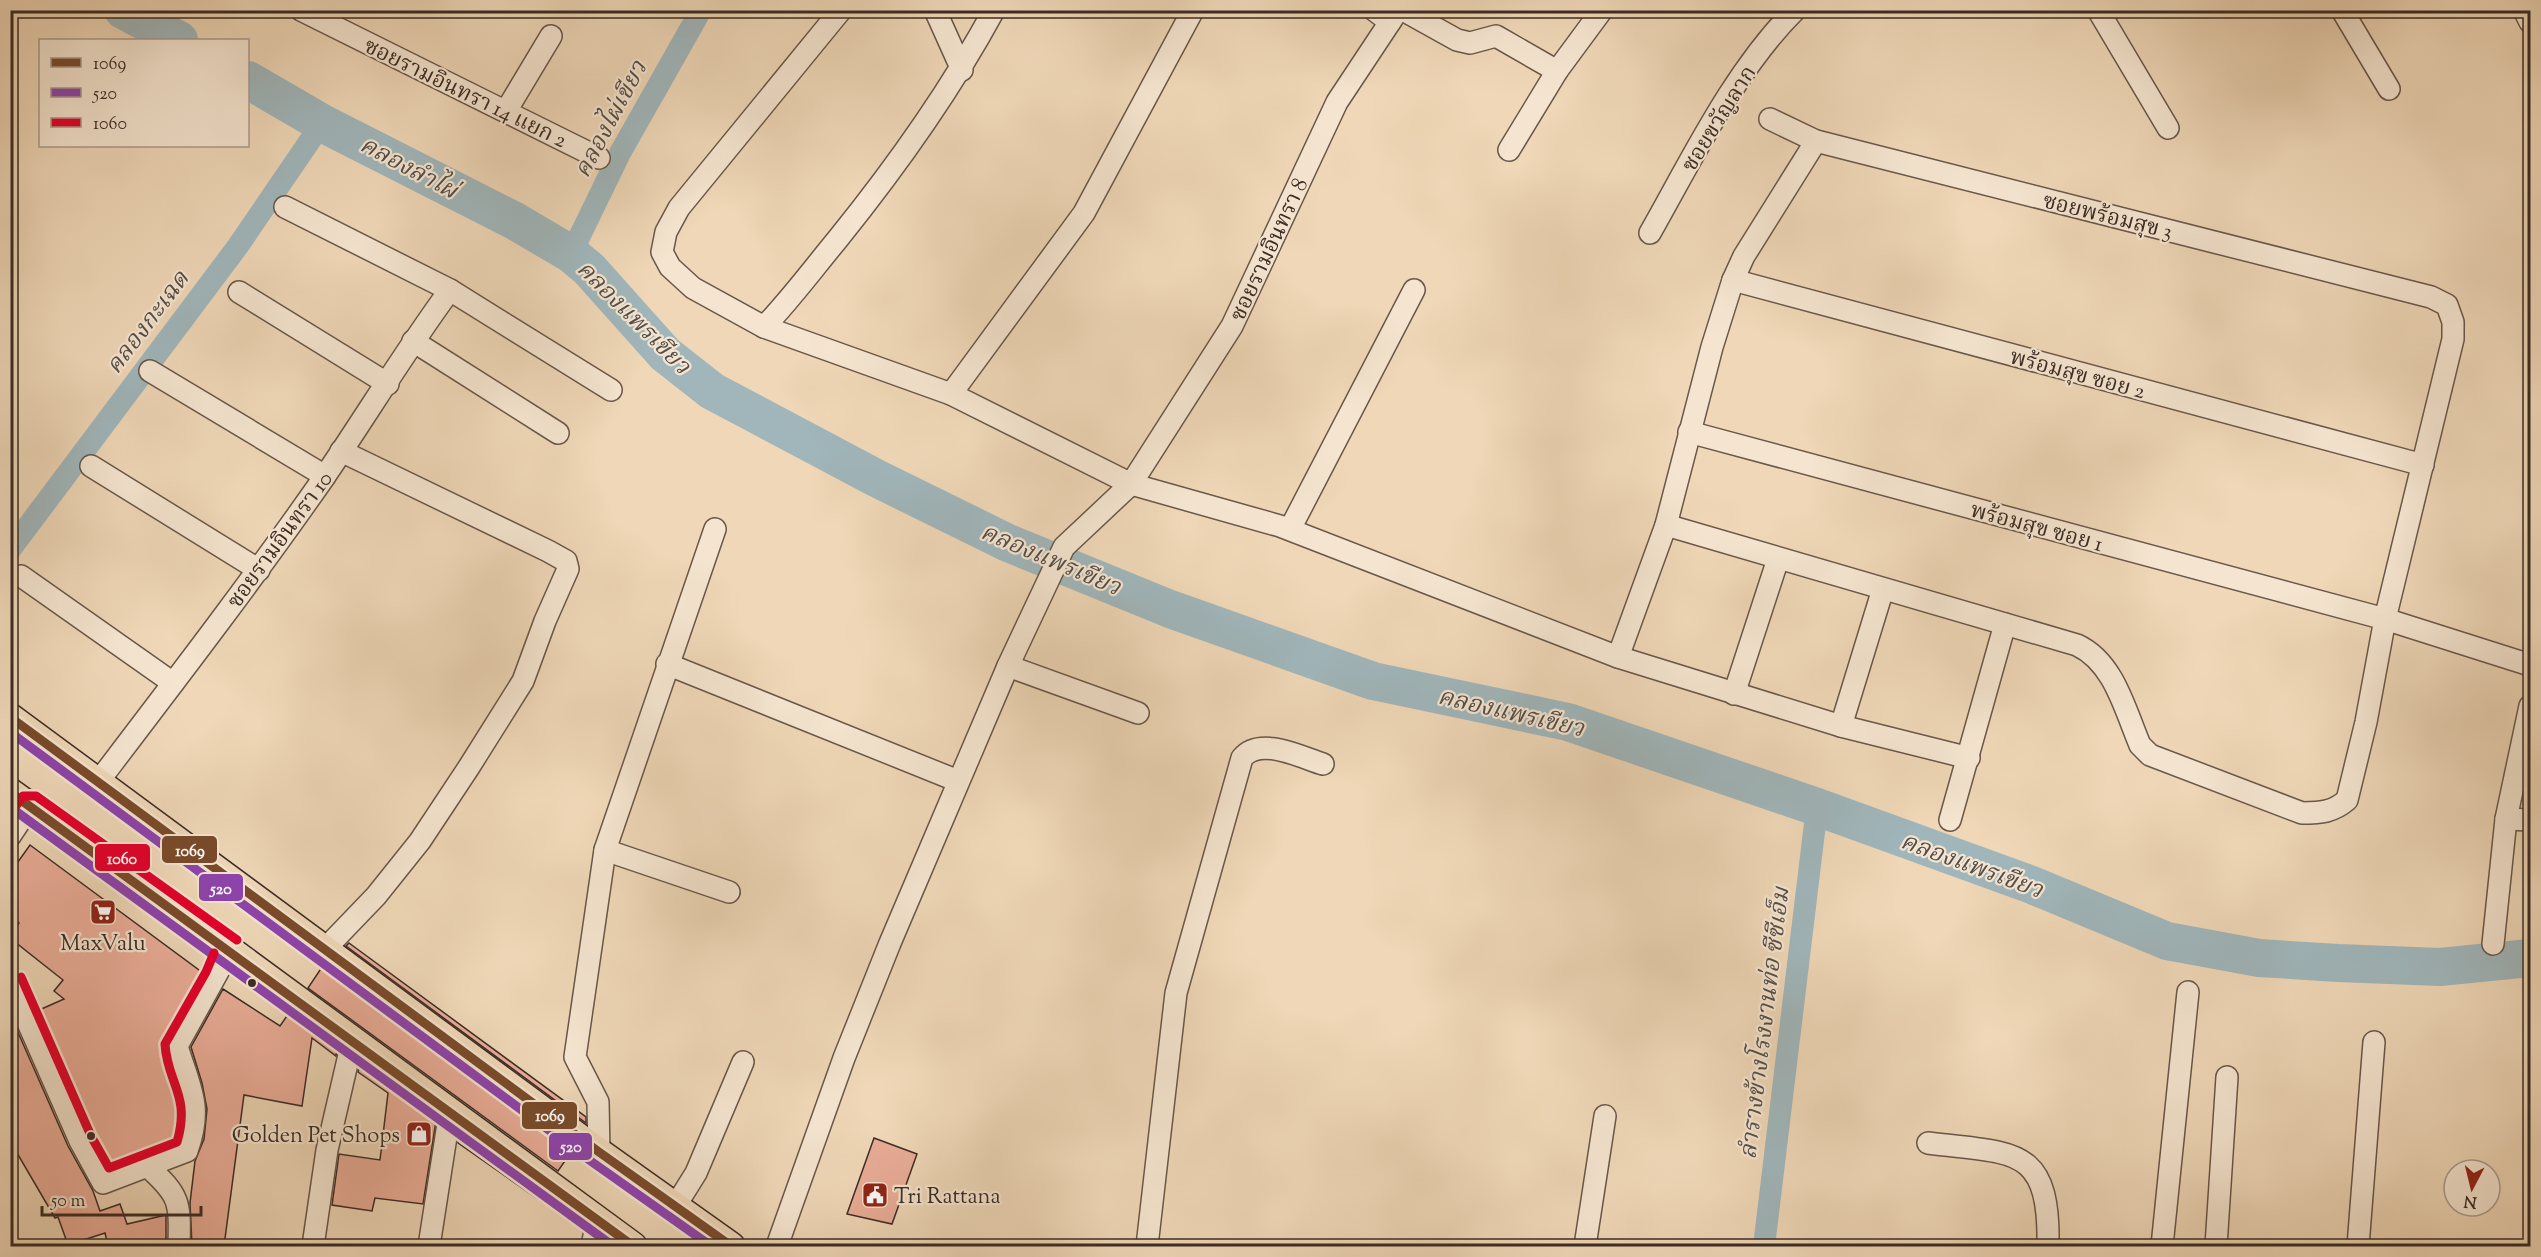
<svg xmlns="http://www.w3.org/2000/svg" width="2541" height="1257" font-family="'Sorts Mill Goudy','Noto Serif Thai',serif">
<rect width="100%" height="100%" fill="#efd7b7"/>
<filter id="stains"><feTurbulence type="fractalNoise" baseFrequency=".00333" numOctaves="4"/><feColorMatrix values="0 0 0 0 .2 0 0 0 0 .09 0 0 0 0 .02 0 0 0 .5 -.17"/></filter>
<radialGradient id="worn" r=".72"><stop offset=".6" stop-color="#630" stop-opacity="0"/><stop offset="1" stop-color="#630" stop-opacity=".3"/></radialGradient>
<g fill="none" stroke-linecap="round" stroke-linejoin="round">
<g stroke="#a0b6bb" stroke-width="22">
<polyline points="571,254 620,153 701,10"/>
<polyline points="10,550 238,246 322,123"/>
<polyline points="1764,1246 1817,807"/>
</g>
<g stroke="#a0b6bb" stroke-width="38">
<polyline points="123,10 179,40"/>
<polyline points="248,80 322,123 515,221 571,254 589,269 665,354 712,391 876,478 1008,543 1170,609 1373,681 1568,722 1817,807 2032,885 2167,941 2259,958 2338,963 2440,967 2530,958"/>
</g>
</g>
<g fill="#eaad98" stroke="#3b2c25" stroke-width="1.5">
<polygon points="30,845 203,973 164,1044 180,1100 181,1120 177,1141 109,1167 91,1135 37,1011 64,999 54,991 63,980 10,938 19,923 10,916 10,873"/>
<polygon points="349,943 586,1117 586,1123 346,946"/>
<polygon points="322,967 572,1151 558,1171 308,988"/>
<polygon points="223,989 280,1026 289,1013 337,1048 336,1056 312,1038 302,1106 244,1095 224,1246 192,1246 190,1203 195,1161 204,1139 207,1109 202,1083 191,1047"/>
<polygon points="13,1021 68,1146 93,1191 100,1211 120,1204 127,1224 166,1215 166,1246 108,1246 105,1233 68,1245 58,1217 55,1218 10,1141 10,1022"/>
<polygon points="360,1065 436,1121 423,1204 375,1198 372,1211 332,1205 339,1154 380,1160 388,1093 358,1072"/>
<polygon points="459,1138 539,1197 538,1199 458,1143"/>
<polygon points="874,1138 917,1154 892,1224 847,1214"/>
</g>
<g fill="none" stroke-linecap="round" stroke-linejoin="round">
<defs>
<g id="minor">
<polyline points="301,10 599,158"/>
<polyline points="841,10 679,208 666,232 662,252 670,267 693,288 764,327 951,394 1131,484 1280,526 1618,657 1841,726 1969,758"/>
<polyline points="935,10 962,70"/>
<polyline points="1374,10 1390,22"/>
<polyline points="1403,10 1457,40 1470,43 1496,36 1557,71"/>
<polyline points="2098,10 2168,128"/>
<polyline points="2342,10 2389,89"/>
<polyline points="2524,10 2530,22"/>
<polyline points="506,111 551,36"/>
<polyline points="1509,150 1557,71 1602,10"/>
<polyline points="285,207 450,290 611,390"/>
<path d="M1650,233c42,-74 84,-162 145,-223"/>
<polyline points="1733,280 2423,465"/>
<polyline points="239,292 388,384"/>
<path d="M764,327c26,-27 49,-58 73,-87 59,-73 112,-147 157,-230"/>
<polyline points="413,341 558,433"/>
<polyline points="150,371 325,476"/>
<polyline points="951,394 1084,213 1193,10"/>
<polyline points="1689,432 2385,619 2530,665"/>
<polyline points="91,466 259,570"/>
<path d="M1666,525l411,120c37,17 48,65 63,100l10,10 152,58c19,0 31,-1 45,-13l19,-78 19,-103 68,-280v-17l-6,-17 -16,-8 -615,-156 -46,-22"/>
<polyline points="1290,529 1414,290"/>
<polyline points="21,576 173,683"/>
<polyline points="1618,657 1666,525 1712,347 1733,280 1744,256 1816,141"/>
<polyline points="667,664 958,781"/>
<polyline points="1008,666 1138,713"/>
<polyline points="1734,694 1778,559"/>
<polyline points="1841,726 1883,589"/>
<path d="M98,782c77,-101 153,-200 225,-303 43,-63 82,-128 127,-189"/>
<polyline points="2506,819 2530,820"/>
<polyline points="1950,820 2005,624"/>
<polyline points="10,836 30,806"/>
<polyline points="605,850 729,892"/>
<polyline points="2493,944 2506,819 2530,706"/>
<polyline points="326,948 376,896 420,841 469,767 523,681 545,621 568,569 566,561 548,551 341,451"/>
<path d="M10,982l70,159 23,42 84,-32c16,-45 3,-62 -10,-105l53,-96"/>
<path d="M1928,1143c85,11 122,1 120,103"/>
<polyline points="599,1152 598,1102 575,1057 605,850 715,529"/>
<path d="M147,1166c34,30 33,37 32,80"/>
<polyline points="676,1205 696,1173 743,1062"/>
<polyline points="313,1246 327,1150 352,1042"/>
<polyline points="429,1246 450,1111"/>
<polyline points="592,1246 597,1221"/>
<polyline points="777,1246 844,1058 890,943 1008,666 1064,547 1131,484 1232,326 1337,102 1398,10"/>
<path d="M1147,1246l29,-253 66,-235c18,-22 58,-1 81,6"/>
<polyline points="1585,1246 1605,1116"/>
<polyline points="2162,1246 2188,992"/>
<polyline points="2216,1246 2227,1077"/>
<polyline points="2358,1246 2374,1042"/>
</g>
<g id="major">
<polyline points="10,717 599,1152 731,1246"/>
<polyline points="10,792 230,950 633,1246"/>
</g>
</defs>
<use href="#minor" stroke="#68574a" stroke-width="24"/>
<use href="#major" stroke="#3b2c25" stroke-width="30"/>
<use href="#minor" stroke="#f5e5d0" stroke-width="21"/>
<use href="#major" stroke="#efd7b7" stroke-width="27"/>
<defs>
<g id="bus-1">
<polyline points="10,717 599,1152 731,1246"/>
<polyline points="10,792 633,1246"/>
</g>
<g id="bus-2">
<polyline points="10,732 592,1162 711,1246"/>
<polyline points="10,807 613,1246"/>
</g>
<g id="bus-3">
<polyline points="10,814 23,796 36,796 237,940"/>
<path d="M21,977l70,159 18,32 68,-26c14,-47 -10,-59 -12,-98l41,-72 8,-19"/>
</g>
</defs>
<use href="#bus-1" stroke="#f5e5d0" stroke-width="14"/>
<use href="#bus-2" stroke="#f5e5d0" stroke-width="14"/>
<use href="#bus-3" stroke="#f5e5d0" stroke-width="14"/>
<use href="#bus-1" stroke="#7a4b2a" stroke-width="9"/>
<use href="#bus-2" stroke="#8e44ad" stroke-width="9"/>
<use href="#bus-3" stroke="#e4002b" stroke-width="9"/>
</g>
<defs>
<symbol id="supermarket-square" viewBox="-11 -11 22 22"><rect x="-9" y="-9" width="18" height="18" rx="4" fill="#8f2418" stroke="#f5e5d0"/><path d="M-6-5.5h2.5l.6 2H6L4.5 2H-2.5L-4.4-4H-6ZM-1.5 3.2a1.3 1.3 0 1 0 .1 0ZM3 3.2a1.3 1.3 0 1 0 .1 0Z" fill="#fff"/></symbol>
<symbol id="shop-square" viewBox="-11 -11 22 22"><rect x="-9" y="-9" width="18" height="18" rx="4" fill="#8f2418" stroke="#f5e5d0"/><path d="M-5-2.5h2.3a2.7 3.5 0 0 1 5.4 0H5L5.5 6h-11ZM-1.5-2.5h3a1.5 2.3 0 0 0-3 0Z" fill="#fff"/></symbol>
<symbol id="civic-square" viewBox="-11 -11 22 22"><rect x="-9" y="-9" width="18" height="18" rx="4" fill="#8f2418" stroke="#f5e5d0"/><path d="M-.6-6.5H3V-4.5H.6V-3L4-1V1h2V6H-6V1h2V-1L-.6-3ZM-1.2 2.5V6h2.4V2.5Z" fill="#fff"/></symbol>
</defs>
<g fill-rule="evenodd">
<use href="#supermarket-square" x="88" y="897" width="30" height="30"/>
<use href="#shop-square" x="404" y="1119" width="30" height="30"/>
<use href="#civic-square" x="860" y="1180" width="30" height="30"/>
</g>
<g fill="#3b2c25" stroke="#f5e5d0" stroke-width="2">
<circle cx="252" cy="983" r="5"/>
<circle cx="91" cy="1136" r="5"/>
</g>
<g text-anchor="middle" stroke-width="4.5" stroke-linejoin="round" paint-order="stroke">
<g font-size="22" fill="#3b2c25" stroke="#f5e5d0">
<text transform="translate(466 92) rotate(26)" y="8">ซอยรามอินทรา 14 แยก 2</text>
<text transform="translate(1718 118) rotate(-58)" y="8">ซอยขวัญลาก</text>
<text transform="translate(2108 215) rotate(14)" y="8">ซอยพร้อมสุข 3</text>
<text transform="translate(1268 249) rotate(-65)" y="8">ซอยรามอินทรา 8</text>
<text transform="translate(2078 373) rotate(15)" y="8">พร้อมสุข ซอย 2</text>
<text transform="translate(2037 526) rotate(15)" y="8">พร้อมสุข ซอย 1</text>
<text transform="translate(279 539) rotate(-54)" y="8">ซอยรามอินทรา 10</text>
</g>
<g font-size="22" fill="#3b2c25" stroke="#f5e5d0">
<text x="103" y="950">MaxValu</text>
<text x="400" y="1142" text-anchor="end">Golden Pet Shops</text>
<text x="894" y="1203" text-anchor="start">Tri Rattana</text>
</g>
<g font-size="24" font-style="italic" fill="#544e4a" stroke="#f5e5d0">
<text transform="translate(610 119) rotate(-62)" y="8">คลองไผ่เขียว</text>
<text transform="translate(409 167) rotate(28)" y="8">คลองลำไผ่</text>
<text transform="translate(634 317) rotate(45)" y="8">คลองแพรเขียว</text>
<text transform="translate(147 322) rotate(-53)" y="8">คลองกะเฉด</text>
<text transform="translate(1051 559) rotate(23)" y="8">คลองแพรเขียว</text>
<text transform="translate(1511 712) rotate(13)" y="8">คลองแพรเขียว</text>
<text transform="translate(1972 865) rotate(20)" y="8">คลองแพรเขียว</text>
<text transform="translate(1764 1023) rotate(-83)" y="8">ลำรางข้างโรงงานท่อ ซีซีเอ็ม</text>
</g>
</g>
<g stroke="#f5e5d0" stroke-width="2">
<rect x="161" y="835" width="57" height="29" rx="6" fill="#7a4b2a"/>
<rect x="94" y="843" width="57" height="29" rx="6" fill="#e4002b"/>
<rect x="198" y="873" width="46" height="29" rx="6" fill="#8e44ad"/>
<rect x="521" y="1101" width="57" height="29" rx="6" fill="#7a4b2a"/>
<rect x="548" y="1132" width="45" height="29" rx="6" fill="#8e44ad"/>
</g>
<g font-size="16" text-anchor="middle" font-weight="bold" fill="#fff">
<text x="190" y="856">1069</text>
<text x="122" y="864">1060</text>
<text x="221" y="894">520</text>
<text x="550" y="1121">1069</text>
<text x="571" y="1152">520</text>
</g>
<rect width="2541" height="1257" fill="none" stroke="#efd7b7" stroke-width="36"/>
<rect x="12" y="12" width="2517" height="1233" fill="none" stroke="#3b2c25" stroke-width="3"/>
<rect x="18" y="18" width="2505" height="1221" fill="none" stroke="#3b2c25" stroke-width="1.5"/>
<rect x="39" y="39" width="210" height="108" fill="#f5e5d0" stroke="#ab9b8c" stroke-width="1.5"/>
<rect x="51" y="58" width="30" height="9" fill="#7a4b2a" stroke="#ab9b8c" stroke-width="1.5"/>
<text x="93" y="69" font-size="18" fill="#3b2c25">1069</text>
<rect x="51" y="88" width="30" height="9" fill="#8e44ad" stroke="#ab9b8c" stroke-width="1.5"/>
<text x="93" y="99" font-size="18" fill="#3b2c25">520</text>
<rect x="51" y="118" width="30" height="9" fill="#e4002b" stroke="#ab9b8c" stroke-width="1.5"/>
<text x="93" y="129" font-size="18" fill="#3b2c25">1060</text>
<g transform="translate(2472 1188) rotate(187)"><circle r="28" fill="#f5e5d0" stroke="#ab9b8c" stroke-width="1.5"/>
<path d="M0-4.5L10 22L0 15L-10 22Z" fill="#8f2418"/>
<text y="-9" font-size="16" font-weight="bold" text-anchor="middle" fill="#3b2c25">N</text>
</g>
<path d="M42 1206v9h159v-9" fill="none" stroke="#3b2c25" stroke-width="3"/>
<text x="51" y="1206" font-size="18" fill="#3b2c25" stroke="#f5e5d0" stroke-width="4.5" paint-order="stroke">50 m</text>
<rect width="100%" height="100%" filter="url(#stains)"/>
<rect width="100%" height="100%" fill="url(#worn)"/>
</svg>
